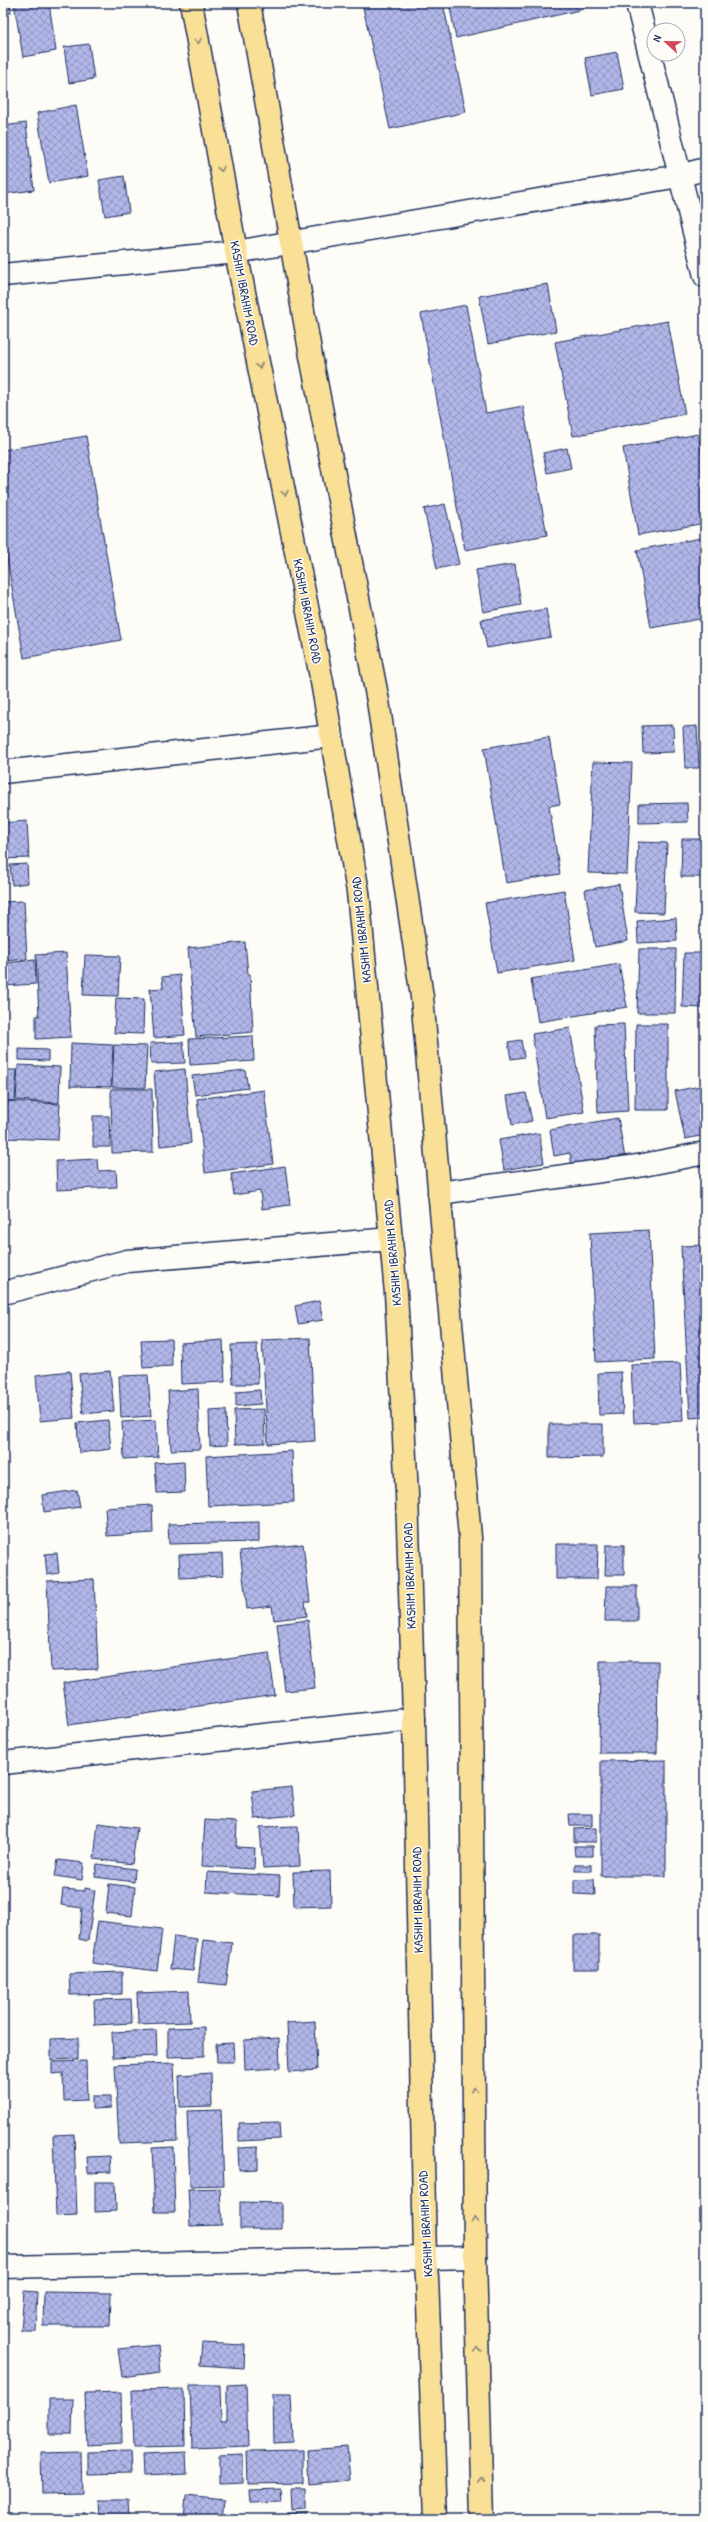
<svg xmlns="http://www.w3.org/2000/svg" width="708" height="2522" font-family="'Patrick Hand',sans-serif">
<defs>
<pattern id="building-cross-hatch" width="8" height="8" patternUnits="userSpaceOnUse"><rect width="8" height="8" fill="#b2b7e9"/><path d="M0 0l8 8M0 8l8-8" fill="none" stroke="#9095c0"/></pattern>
</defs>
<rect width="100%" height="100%" fill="#fdfcf7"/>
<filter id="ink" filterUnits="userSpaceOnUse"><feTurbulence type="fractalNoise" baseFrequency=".025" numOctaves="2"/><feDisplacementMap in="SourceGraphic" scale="8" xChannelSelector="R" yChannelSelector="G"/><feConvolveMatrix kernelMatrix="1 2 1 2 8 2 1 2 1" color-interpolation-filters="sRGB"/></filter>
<g filter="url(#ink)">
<g fill="url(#building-cross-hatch)" stroke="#1b2f5e">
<polygon points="3,3 10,3 11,13 3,14"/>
<polygon points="14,3 49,3 56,51 23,57"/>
<polygon points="362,3 443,3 466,112 390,129"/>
<polygon points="449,3 583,3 584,9 456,38"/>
<polygon points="89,44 94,79 69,83 64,47"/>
<polygon points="617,52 624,89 592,95 585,58"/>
<polygon points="76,105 88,176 49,183 37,113"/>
<polygon points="26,123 34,190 3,194 3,126"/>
<polygon points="124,176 129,212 105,216 99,180"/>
<polygon points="548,284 556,331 488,344 479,296"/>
<polygon points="466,305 486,413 523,406 547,535 465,550 421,314"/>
<polygon points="668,321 685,414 573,436 555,342"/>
<polygon points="698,434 705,470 705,523 638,535 623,448"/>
<polygon points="86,436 121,640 24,658 3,535 3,450"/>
<polygon points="567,448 571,468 547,473 543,453"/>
<polygon points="445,504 459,564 437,569 424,509"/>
<polygon points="701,538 705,561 705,618 651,628 637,550"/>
<polygon points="515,564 521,605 483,612 476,570"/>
<polygon points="546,609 551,637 487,648 481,620"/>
<polygon points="673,725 674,752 643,753 642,726"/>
<polygon points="697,726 699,768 685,768 683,727"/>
<polygon points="549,737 560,804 549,806 560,874 506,883 484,748"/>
<polygon points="593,762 632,763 627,874 588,873"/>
<polygon points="687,803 688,822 639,823 639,804"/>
<polygon points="27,821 29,858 3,859 3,823"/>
<polygon points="682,839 705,839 705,877 681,877"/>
<polygon points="638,842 667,843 664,913 635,912"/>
<polygon points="27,864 28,883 12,885 10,865"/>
<polygon points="619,884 628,941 595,947 585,890"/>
<polygon points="564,890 575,960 497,973 485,903"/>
<polygon points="24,901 27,959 3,961 3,902"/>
<polygon points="676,918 677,941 638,943 637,921"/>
<polygon points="245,942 248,974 250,974 253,1032 196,1037 188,948"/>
<polygon points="639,949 676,949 675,1013 637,1013"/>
<polygon points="66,953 71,1037 36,1039 36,1016 39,1016 36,955"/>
<polygon points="684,953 705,953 705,1008 682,1007"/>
<polygon points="85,955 120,956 118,996 83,995"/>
<polygon points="35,960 36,984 3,986 3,963"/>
<polygon points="619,964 627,1007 538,1022 531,979"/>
<polygon points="180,975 185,1035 154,1038 150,989 163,988 162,977"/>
<polygon points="116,998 144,999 143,1034 114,1033"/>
<polygon points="624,1024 628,1111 598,1113 595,1025"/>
<polygon points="636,1024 668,1024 668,1110 635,1110"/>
<polygon points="570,1028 584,1112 545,1118 532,1034"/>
<polygon points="253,1036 254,1061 190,1065 189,1039"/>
<polygon points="521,1040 524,1057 511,1059 508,1042"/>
<polygon points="183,1042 185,1063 151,1064 150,1043"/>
<polygon points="71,1043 113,1045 111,1087 70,1086"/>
<polygon points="114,1045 147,1046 145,1088 112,1087"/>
<polygon points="19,1049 48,1050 48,1061 19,1060"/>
<polygon points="18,1065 60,1067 59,1103 16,1100"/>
<polygon points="185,1069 191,1143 160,1146 154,1072"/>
<polygon points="3,1070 17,1070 15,1101 3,1100"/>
<polygon points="245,1070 248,1088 195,1095 192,1076"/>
<polygon points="705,1085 705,1135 685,1139 675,1091"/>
<polygon points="111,1089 152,1089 153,1152 112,1153"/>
<polygon points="264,1090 273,1164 205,1173 197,1099"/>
<polygon points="526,1093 532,1121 512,1125 507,1096"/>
<polygon points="3,1101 60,1104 58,1140 3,1138"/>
<polygon points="93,1116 109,1116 110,1147 93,1147"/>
<polygon points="618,1118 625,1158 572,1167 570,1153 554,1156 550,1130"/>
<polygon points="539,1133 544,1163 504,1170 499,1140"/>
<polygon points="97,1159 98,1171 116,1170 117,1187 57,1190 56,1161"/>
<polygon points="285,1166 290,1205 262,1209 260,1191 234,1195 231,1174"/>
<polygon points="649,1230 655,1359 596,1362 590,1233"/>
<polygon points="705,1245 705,1417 690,1418 681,1246"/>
<polygon points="319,1301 323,1320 298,1324 295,1306"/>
<polygon points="310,1338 315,1441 268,1444 262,1340"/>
<polygon points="171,1339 172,1366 143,1368 141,1340"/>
<polygon points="223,1340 225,1382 181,1384 180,1343"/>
<polygon points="257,1344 258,1384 233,1384 231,1345"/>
<polygon points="680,1363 683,1421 634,1423 631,1365"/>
<polygon points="70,1371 74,1418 40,1421 36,1375"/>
<polygon points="110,1371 114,1411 83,1414 79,1374"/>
<polygon points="621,1372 623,1414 599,1415 598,1373"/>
<polygon points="148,1375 151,1416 121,1418 119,1376"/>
<polygon points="198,1389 200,1449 171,1450 168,1391"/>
<polygon points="260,1390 261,1404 236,1406 236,1392"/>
<polygon points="264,1409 265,1443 235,1444 234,1410"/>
<polygon points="226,1410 227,1445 210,1446 209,1411"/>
<polygon points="108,1420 111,1449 79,1453 77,1423"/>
<polygon points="156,1420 158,1457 124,1459 122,1422"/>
<polygon points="549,1424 603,1424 603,1457 549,1458"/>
<polygon points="292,1451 294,1502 208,1506 206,1456"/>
<polygon points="184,1461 185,1492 157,1493 155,1463"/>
<polygon points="77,1490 80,1507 44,1512 42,1495"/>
<polygon points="152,1505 153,1533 107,1536 105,1508"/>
<polygon points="259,1522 259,1542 169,1544 168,1524"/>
<polygon points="303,1544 310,1602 305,1602 307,1616 274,1620 272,1606 247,1609 240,1551"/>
<polygon points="556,1544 598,1544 597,1579 556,1579"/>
<polygon points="606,1545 624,1545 624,1575 605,1575"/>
<polygon points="57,1553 59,1573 47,1575 45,1554"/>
<polygon points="222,1553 223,1576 180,1578 179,1555"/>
<polygon points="94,1579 98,1669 51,1671 47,1581"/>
<polygon points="606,1586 637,1586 637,1621 605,1621"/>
<polygon points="308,1620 315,1688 285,1691 277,1624"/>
<polygon points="269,1653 275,1695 69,1725 63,1683"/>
<polygon points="600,1661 658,1661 657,1753 599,1753"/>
<polygon points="666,1760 666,1876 601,1876 601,1761"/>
<polygon points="292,1787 295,1815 255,1819 252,1791"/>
<polygon points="569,1814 592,1814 592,1826 570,1826"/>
<polygon points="205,1820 237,1822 236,1847 255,1848 254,1869 202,1866"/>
<polygon points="98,1823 137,1828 132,1864 94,1859"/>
<polygon points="298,1826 300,1866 263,1868 260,1827"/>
<polygon points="596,1828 596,1842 574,1842 574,1829"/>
<polygon points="574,1846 593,1846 593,1856 575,1856"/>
<polygon points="58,1860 84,1863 82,1880 55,1876"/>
<polygon points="97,1864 135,1869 134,1882 95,1877"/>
<rect x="575" y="1865" width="16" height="6"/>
<polygon points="330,1871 331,1906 294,1907 293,1872"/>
<polygon points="207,1872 280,1876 279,1896 206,1892"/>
<polygon points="594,1879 595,1895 574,1894 574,1880"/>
<polygon points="109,1884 135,1887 132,1916 106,1913"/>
<polygon points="85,1888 95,1890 88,1941 79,1939 82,1908 61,1905 63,1889 85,1891"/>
<polygon points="98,1921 162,1929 157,1971 92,1963"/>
<rect x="573" y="1935" width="26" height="34"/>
<polygon points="174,1936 197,1939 193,1971 170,1969"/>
<polygon points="203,1940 232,1943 226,1985 198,1982"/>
<polygon points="122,1972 122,1994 70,1995 69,1974"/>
<polygon points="189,1991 190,2022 138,2024 137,1993"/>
<polygon points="131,1999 132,2023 95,2025 94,2000"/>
<polygon points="315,2021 317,2070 289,2072 287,2023"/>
<polygon points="204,2027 204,2056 168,2057 168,2028"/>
<polygon points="156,2030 157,2056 113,2058 112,2032"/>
<polygon points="78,2038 78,2059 51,2060 51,2039"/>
<polygon points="279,2038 280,2068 245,2070 244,2040"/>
<polygon points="233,2043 234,2062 217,2062 216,2044"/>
<polygon points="86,2061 87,2100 64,2101 63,2073 52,2074 52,2062"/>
<polygon points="174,2063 177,2141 119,2143 115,2065"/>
<polygon points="211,2073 212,2106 180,2107 179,2075"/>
<polygon points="92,2096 111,2096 111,2108 92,2109"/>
<polygon points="221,2110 224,2185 190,2186 187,2111"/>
<polygon points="279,2122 280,2139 239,2141 239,2123"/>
<polygon points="74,2134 77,2215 56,2216 53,2135"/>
<polygon points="173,2147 175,2212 155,2212 152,2148"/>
<polygon points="258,2147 258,2169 239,2170 238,2148"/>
<polygon points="110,2156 111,2172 88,2173 87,2157"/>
<polygon points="95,2182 115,2182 116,2211 95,2212"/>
<polygon points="220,2188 222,2225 190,2226 188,2189"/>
<polygon points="240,2202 282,2203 282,2229 240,2229"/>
<polygon points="24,2291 37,2292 35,2331 21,2331"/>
<polygon points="44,2292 111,2293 110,2326 43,2326"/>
<polygon points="202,2343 245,2345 244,2368 200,2365"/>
<polygon points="158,2345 161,2372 122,2377 118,2349"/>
<polygon points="246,2384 248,2446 192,2448 190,2385 220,2385 221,2421 227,2421 227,2385"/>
<polygon points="184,2389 185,2446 134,2447 132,2390"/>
<polygon points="121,2392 122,2443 87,2445 85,2393"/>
<polygon points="273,2394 291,2394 293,2442 274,2443"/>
<polygon points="49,2399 73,2399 72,2434 49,2434"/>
<polygon points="347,2447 350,2480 309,2484 307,2450"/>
<polygon points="303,2450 303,2483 248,2484 247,2451"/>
<polygon points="130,2451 131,2473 88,2474 88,2452"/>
<polygon points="81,2452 82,2493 42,2494 41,2453"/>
<polygon points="186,2452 187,2474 143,2476 142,2454"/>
<polygon points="243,2455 243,2483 219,2484 219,2456"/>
<polygon points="291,2488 305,2488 305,2510 292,2511"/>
<polygon points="281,2489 282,2502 251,2503 250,2490"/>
<polygon points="186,2496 225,2500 223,2519 184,2519"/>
<polygon points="98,2500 128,2500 129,2519 99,2519"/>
<polygon points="67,2513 85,2513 85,2519 68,2519"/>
<polygon points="307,2514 307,2519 288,2519 288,2515"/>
</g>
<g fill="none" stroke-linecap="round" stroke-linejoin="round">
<defs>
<g id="minor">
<polyline points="637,3 705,276"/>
<polyline points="3,772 332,736"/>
<polyline points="439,1193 638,1166 705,1153"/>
<polyline points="3,1293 127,1261 391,1239"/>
<polyline points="3,1763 414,1719"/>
<polyline points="3,2267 475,2257"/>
</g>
<polyline id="tertiary" points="3,275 236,252"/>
<polyline id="secondary" points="236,252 679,176 705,169"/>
<g id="trunk">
<polyline points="191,3 236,252 322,682 358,892 396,1293 407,1494 414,1719 425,2257 427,2277 436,2519"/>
<polyline points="249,3 311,356 378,701 422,997 470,1537 475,2257 482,2519"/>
</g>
</defs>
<use href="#minor" stroke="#1b2f5e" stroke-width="25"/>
<use href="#tertiary" stroke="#1b2f5e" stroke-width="25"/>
<use href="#secondary" stroke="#1b2f5e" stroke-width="25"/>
<use href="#trunk" stroke="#1b2f5e" stroke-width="25"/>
<use href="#minor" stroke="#fdfcf7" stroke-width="22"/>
<use href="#tertiary" stroke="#fdfcf7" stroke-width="22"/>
<use href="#secondary" stroke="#fdfcf7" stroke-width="22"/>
<use href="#trunk" stroke="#fadf96" stroke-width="22"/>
</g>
<defs><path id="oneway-chevron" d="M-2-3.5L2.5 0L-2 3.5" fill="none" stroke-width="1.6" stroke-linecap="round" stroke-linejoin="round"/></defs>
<g stroke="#8a877a">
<use href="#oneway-chevron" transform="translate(198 41) rotate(80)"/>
<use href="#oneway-chevron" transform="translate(221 169) rotate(80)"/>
<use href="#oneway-chevron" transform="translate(259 366) rotate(79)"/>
<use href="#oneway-chevron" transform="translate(285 493) rotate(79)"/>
<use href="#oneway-chevron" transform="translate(474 2090) rotate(-90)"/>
<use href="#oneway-chevron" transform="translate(475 2220) rotate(-90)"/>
<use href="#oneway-chevron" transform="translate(478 2350) rotate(-92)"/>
<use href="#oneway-chevron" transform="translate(481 2480) rotate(-92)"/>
</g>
</g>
<g text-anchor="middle" stroke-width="3" stroke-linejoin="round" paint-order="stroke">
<g font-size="13" fill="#1b2f5e" stroke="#fdfcf7">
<text transform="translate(245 293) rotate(79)" y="5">KASHIM IBRAHIM ROAD</text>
<text transform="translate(308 611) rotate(79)" y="5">KASHIM IBRAHIM ROAD</text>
<text transform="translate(361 930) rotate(-96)" y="5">KASHIM IBRAHIM ROAD</text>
<text transform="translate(392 1253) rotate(-95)" y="5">KASHIM IBRAHIM ROAD</text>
<text transform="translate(409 1576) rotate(-92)" y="5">KASHIM IBRAHIM ROAD</text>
<text transform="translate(417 1900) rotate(-91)" y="5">KASHIM IBRAHIM ROAD</text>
<text transform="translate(425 2224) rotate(-93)" y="5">KASHIM IBRAHIM ROAD</text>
</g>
</g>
<rect width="708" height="2522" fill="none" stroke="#fdfcf7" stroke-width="16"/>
<rect x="8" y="8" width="692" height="2506" fill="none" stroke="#1b2f5e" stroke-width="1.5" filter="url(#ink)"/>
<g transform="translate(666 42) rotate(292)"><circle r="19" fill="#fdfcf7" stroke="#a3aaba"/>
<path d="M0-3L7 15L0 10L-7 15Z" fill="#d1495b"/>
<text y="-6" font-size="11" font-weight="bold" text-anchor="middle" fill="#1b2f5e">N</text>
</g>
</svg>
